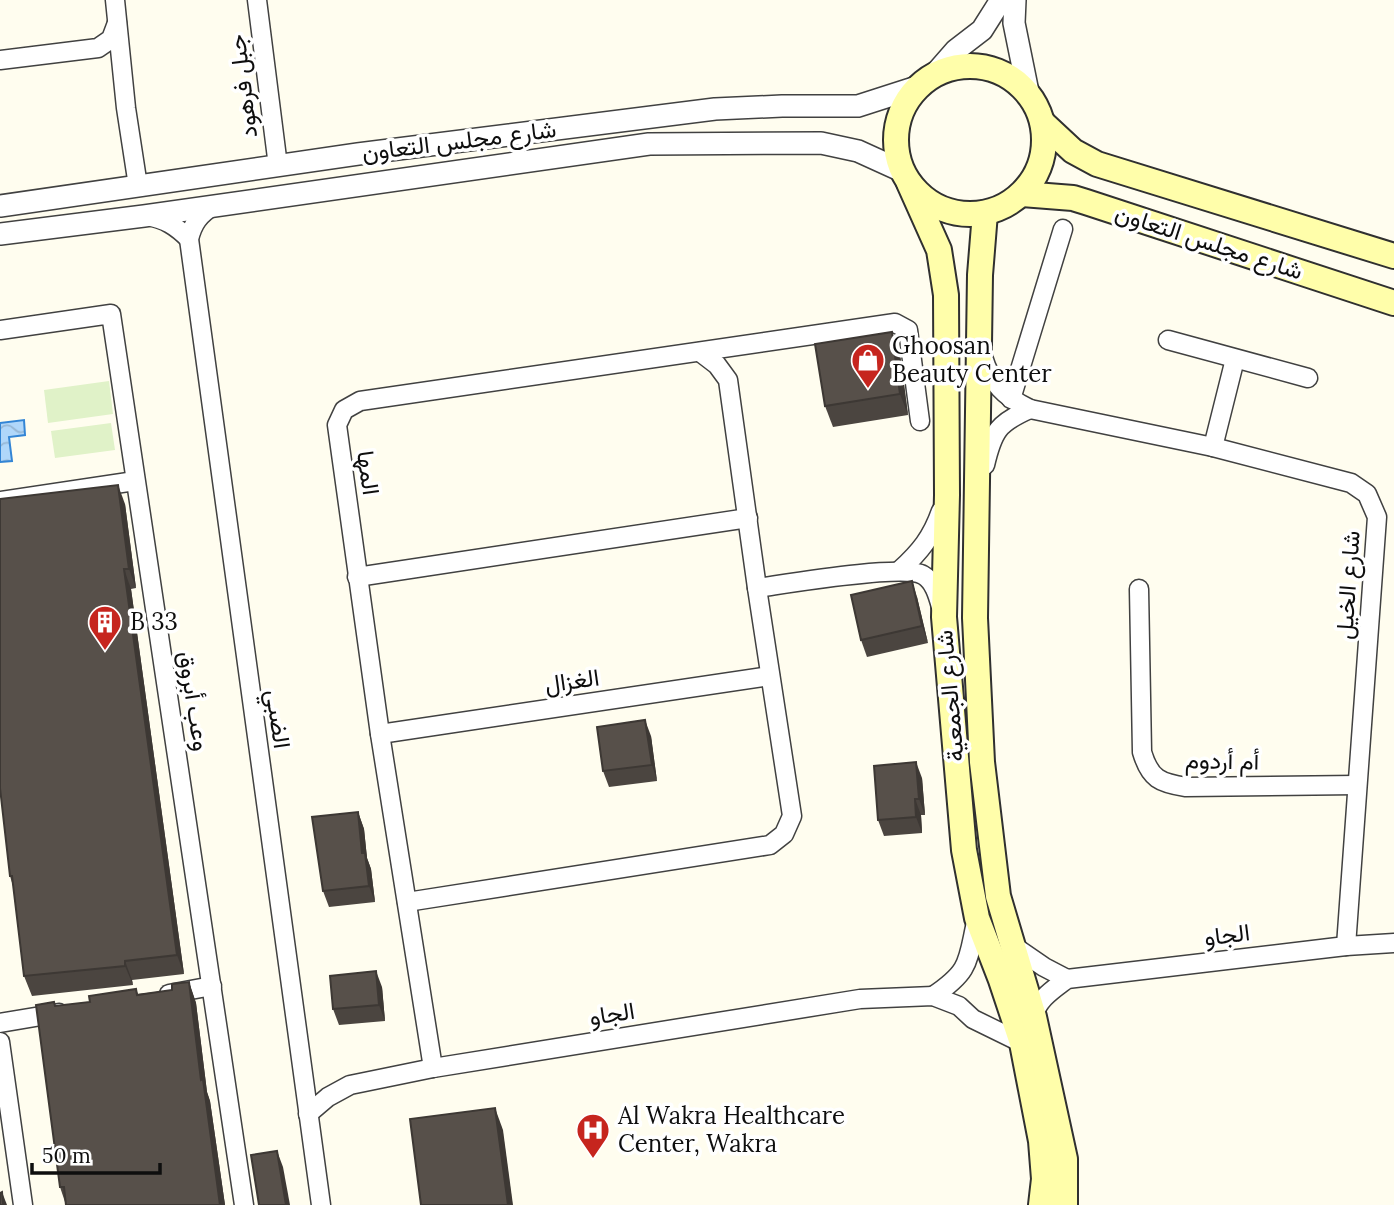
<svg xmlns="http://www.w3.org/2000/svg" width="1394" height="1205" font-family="Lora,Vazirmatn,serif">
<defs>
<pattern id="water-waves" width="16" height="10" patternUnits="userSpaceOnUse" patternTransform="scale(1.75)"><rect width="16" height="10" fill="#b0d7fa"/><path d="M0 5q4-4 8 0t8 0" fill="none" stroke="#96b7d5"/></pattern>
</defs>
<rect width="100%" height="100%" fill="#fffdef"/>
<g fill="#e0f2c8">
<polygon points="109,381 113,414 48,423 44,390"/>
<polygon points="111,423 115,450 55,458 51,431"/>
</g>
<polygon fill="url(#water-waves)" stroke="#3385d5" stroke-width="2" points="24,420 25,435 9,437 12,461 0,462 0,423"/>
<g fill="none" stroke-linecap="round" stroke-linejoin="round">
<defs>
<g id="minor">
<polyline points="115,0 126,108 138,186"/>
<polyline points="257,0 278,166"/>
<polyline points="0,60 98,48 111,39 117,23"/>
<path d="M213,206c-14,9 -20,17 -24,33l132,966"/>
<path d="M147,216c18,3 29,10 42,23"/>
<polyline points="0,330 111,314 244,1205"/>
<polyline points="1168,340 1308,378"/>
<path d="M983,357c8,27 22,40 47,52l183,38 138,36 16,11 10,23 -31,429"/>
<polyline points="1011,399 1063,229"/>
<polyline points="1213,447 1235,359"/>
<path d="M985,465c8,-34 13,-42 45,-56"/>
<polyline points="0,501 135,481"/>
<path d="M900,570c20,-18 32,-33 41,-59"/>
<polyline points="357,577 748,518"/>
<path d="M757,588c29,-4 145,-24 166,-13 11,6 15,21 18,32"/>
<path d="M1139,589l3,163c8,27 18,31 44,35l171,-2"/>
<polyline points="380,734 770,676"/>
<polyline points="407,902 770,845 784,834 792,816 757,588 728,380 717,365 700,352"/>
<polyline points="1012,945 1044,967 1067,979"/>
<polyline points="169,994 212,986"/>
<path d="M933,996c39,-26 34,-35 44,-78"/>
<path d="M1034,1017c2,-17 20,-28 33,-38l279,-33 48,-3"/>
<polyline points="0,1023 59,1013"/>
<polyline points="0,1042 23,1205"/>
<polyline points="433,1068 380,734 337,425 344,410 360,401 895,323 908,330 920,421"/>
<polyline points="308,1114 328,1097 350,1085 433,1068 860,999 933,996 959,1006 973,1019 1022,1043"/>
</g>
<g id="tertiary">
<polyline points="1015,0 1014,23 1028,92"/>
<polyline points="935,74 956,50 982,30 1001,0"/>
<polyline points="0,206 358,154 715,109 782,106 858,106 917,87"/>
<polyline points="0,234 144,216 649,144 821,143 858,151 902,171"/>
</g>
<g id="secondary">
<circle cx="970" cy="140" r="74"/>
<polyline points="1044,124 1073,151 1097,164 1394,256"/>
<polyline points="909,183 939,250 946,295 947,495 944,617 964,850 977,918 1001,980 1022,1043 1041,1141 1044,1179 1041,1205"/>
<polyline points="1022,194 1073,198 1086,202 1394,303"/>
<polyline points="985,213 980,275 975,618 982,762 998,896 1034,1017 1065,1159 1065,1205"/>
</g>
</defs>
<use href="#minor" stroke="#414141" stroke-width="21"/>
<use href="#tertiary" stroke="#414141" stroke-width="24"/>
<use href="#secondary" stroke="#303030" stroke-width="28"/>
<use href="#minor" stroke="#fff" stroke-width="18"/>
<use href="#tertiary" stroke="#fff" stroke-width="21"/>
<use href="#secondary" stroke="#fffeaa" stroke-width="24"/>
</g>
<g fill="#4b4540">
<polygon points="900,354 908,415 833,427 825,406"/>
<polygon points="125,504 136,588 131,589 184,974 132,980 133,985 32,996 24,976 13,886 10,876"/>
<polygon points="917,597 928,643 867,657 861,640"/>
<polygon points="651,736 657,781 609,787 603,771"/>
<polygon points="922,778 925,815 921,815 922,833 884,836 878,820"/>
<polygon points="358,812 364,829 367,858 371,869 375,902 329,907 323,891"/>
<polygon points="189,982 196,1003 207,1092 210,1101 225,1205 66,1205 60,1187 54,1002 55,1006 90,1002 136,989 138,994 172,990"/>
<polygon points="382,987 385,1021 339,1025 333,1009"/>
</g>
<g fill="#3d3834">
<polygon points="892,332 900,354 908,415 900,394"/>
<polygon points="118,485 125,504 136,588 129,569"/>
<polygon points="124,569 131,589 184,974 177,955"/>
<polygon points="912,581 917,597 928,643 922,626"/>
<polygon points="645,720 651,736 657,781 652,765"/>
<polygon points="916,762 922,778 925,815 919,799"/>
<polygon points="915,799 921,815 922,833 916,817"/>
<polygon points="358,812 364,829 367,858 371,869 375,902 369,886 362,853"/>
<polygon points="125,961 132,980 133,985 125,966"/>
<polygon points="376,971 382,987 385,1021 379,1005"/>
<polygon points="189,982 196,1003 207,1092 210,1101 225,1205 220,1205 201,1080"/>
<polygon points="495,1108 503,1130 513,1205 508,1205"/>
<polygon points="277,1151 283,1167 290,1205 286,1205"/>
<polygon points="2,1192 7,1205 3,1205"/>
</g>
<g fill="#57504a" stroke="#3d3834" stroke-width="2">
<polygon points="892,332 900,394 825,406 815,344"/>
<polygon points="118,485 129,569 124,569 177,955 125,961 125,966 24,976 12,876 10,876 0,788 0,499"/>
<polygon points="912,581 922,626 861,640 851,595"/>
<polygon points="645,720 652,765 603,771 597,727"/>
<polygon points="916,762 919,799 915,799 916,817 878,820 874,766"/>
<polygon points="358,812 362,853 365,853 369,886 323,891 312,817"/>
<polygon points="376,971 379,1005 333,1009 330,976"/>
<polygon points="189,982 201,1080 203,1079 220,1205 66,1205 64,1187 60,1187 36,1005 54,1002 55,1006 90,1002 89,996 136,989 137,995 172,990 172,984"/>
<polygon points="495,1108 508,1205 421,1205 410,1119"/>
<polygon points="277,1151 286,1205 259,1205 251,1155"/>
<polygon points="2,1192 3,1205 0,1205 0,1193"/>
</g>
<defs>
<symbol id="shop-pin" viewBox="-11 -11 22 30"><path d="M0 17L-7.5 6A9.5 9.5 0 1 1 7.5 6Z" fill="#c6251e" stroke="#fff"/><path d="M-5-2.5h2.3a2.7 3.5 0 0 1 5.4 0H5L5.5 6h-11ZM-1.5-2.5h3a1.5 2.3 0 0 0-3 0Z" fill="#fff"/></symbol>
<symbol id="building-pin" viewBox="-11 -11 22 30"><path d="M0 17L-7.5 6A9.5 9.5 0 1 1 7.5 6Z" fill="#c6251e" stroke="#fff"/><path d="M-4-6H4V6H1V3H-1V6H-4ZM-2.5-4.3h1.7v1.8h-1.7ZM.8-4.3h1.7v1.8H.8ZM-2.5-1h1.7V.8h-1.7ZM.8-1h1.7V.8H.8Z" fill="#fff"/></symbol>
<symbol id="hospital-pin" viewBox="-11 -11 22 30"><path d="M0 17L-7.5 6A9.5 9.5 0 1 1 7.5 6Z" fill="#c6251e" stroke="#fff"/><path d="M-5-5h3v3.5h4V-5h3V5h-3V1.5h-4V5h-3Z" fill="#fff"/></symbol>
</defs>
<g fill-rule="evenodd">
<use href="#shop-pin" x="849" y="341" width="38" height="52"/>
<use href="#building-pin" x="86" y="603" width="38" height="52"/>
<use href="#hospital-pin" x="574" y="1111" width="38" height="52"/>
</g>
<g text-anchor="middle" stroke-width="7" stroke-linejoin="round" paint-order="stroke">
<g font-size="24" fill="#0e0e0e" stroke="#fff">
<text transform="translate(243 86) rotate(-97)" y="8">جبل فرهود</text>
<text transform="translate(459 141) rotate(-7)" y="8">شارع مجلس التعاون</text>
<text transform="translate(1209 242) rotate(18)" y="8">شارع مجلس التعاون</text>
<text transform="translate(368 473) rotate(82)" y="8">المها</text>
<text transform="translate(1348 585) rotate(-86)" y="8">شارع الخيل</text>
<text transform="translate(572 681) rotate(-8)" y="8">الغزال</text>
<text transform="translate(950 696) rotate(-95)" y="8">شارع الجمعية</text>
<text transform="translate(194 701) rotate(81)" y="8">وعب أبروق</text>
<text transform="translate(278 719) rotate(82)" y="8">الضبي</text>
<text transform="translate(1222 761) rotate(1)" y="8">أم أردوم</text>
<text transform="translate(1227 935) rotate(-7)" y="8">الجاو</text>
<text transform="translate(612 1014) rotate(-9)" y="8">الجاو</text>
</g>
<g font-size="24" fill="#0e0e0e" stroke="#fff" text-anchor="start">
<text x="892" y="354">Ghoosan<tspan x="892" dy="28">Beauty Center</tspan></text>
<text x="130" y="630">B 33</text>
<text x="618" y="1124">Al Wakra Healthcare<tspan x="618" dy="28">Center, Wakra</tspan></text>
</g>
</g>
<path d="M32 1163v10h128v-10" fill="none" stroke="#0e0e0e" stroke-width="3.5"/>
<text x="42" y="1163" font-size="21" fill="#0e0e0e" stroke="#ffffff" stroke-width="5" paint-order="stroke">50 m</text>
</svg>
